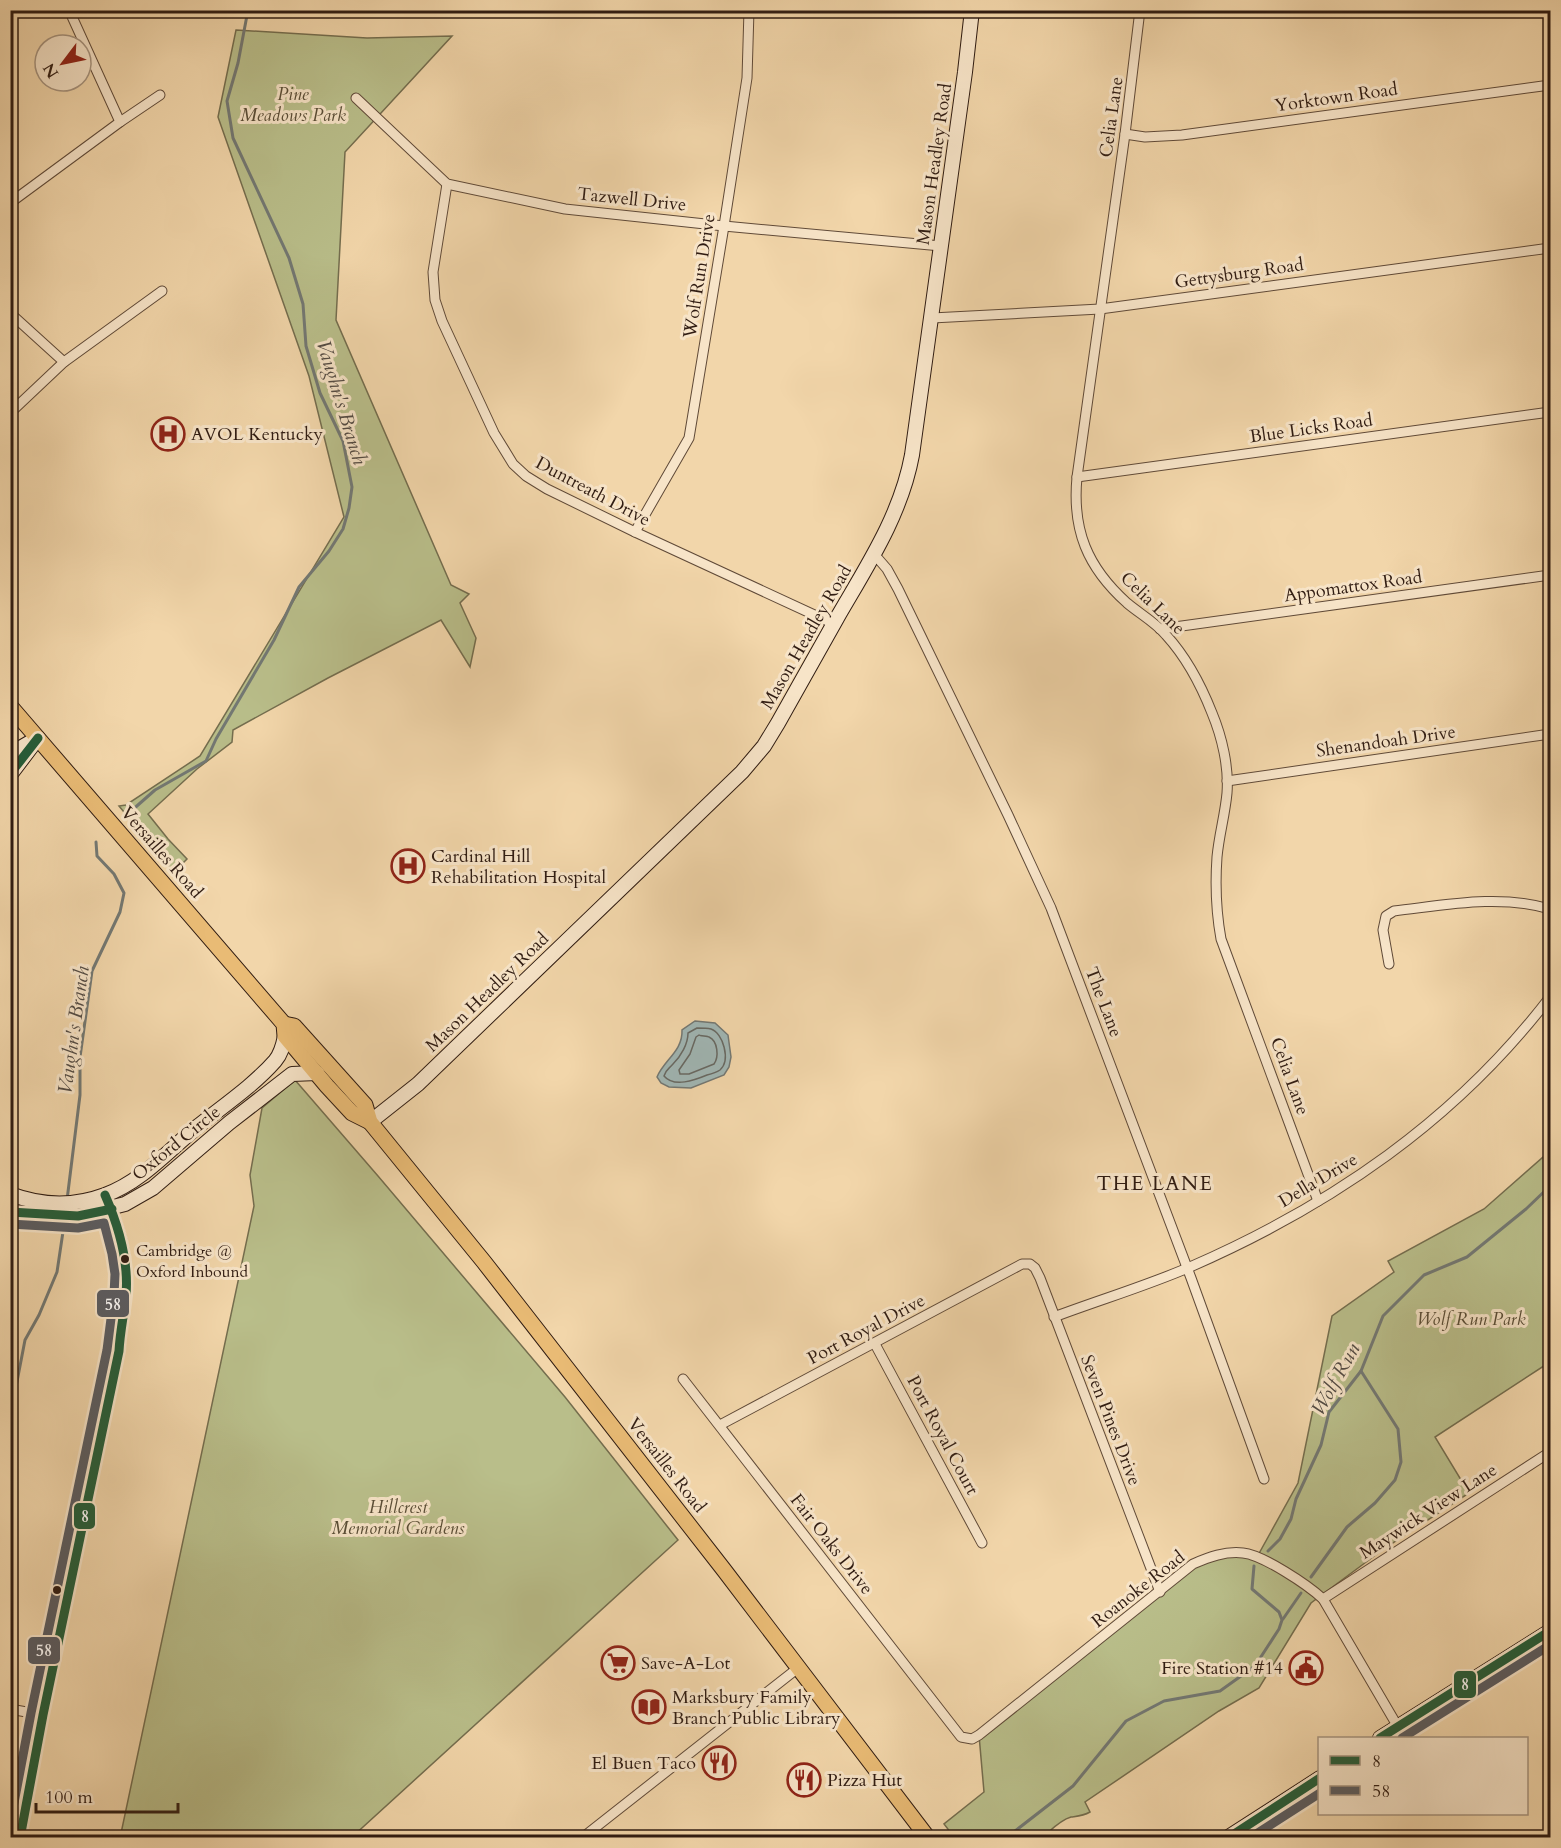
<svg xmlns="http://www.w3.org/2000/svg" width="1561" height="1848" font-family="Cardo,serif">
<rect width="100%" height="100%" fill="#f2d6aa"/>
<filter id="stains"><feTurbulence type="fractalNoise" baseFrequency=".00333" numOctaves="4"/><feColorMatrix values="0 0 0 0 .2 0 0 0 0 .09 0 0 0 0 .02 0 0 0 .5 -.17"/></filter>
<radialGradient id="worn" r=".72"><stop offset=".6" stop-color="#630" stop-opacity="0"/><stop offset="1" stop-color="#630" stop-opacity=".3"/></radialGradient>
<g fill="#b9be8a" stroke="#746d4e" stroke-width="1.5">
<polygon points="236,30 367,38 452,36 345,152 336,320 451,585 469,594 460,603 476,638 470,667 441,620 328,678 233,730 232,742 197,769 148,814 168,839 187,859 174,872 119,806 126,805 200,756 344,517 309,376 218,117"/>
<polygon points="295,1080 378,1176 565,1397 678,1540 352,1837 120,1838 254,1206 250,1175 262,1108"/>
<path d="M1550,1151v211l-115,75 34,56 -84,55 -74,55 -52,85 -40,23 -134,91 5,10c-7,4 -11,4 -19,5 -11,3 -20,13 -28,20h-89l-10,-13 40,-32 -5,-57 205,-164 45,-18 28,4 41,-74 34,-167 62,-44 -6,-11 96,-52z"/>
</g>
<path fill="#a0b6b4" stroke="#737873" stroke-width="1.5" d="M695,1021l20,2 13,12 3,22 -2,10 -5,8 -33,13 -22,-1 -8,-4 -4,-6c7,-17 26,-26 25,-47z"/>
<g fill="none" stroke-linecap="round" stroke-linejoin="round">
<g stroke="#686963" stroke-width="1.5">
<path d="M697,1028c4,0 10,0 14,1 12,4 20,31 9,41 -3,2 -9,4 -13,5 -12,5 -33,13 -43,1 2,-7 5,-7 9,-12 8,-8 15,-20 15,-31z"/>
<path d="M699,1035c1,1 9,1 10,2 9,4 10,20 5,27l-25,10h-9l-1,-4 11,-16 6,-17z"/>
</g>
<g stroke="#737873" stroke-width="3">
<polyline points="130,812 155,790 206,761 216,739 274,640 299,587 329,551 343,529 349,508 352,487 343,441 320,393 306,346 303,304 289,258 233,138 227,101 238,63 248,10"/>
<polyline points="67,1200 80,1095 80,1057 92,971 120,912 124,893 114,874 97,856 96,842"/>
<polyline points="10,1418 25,1340 39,1315 57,1272 64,1225"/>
<polyline points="1268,1551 1280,1539 1291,1519 1296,1499 1321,1445 1329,1412 1361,1371 1383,1316 1424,1275 1467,1257 1526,1209 1550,1186"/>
<polyline points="1311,1577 1347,1527 1375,1503 1395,1480 1401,1462 1398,1429 1361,1371"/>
<polyline points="1283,1619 1301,1593"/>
<polyline points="1006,1838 1073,1786 1126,1721 1164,1701 1220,1691 1255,1666 1279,1629 1282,1620 1279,1612 1252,1589 1254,1566"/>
</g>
<defs>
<g id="street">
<polyline points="69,10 120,122"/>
<path d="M1140,10l-15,124 -48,343c-5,53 10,90 50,126 13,11 28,19 39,32 21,23 35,50 46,78 10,24 17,54 15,80 -2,22 -8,42 -10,64 -2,28 -1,54 4,82l97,262"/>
<polyline points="356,98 447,184 565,209 724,226 941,246"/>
<polyline points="1125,134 1145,137 1182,135 1550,85"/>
<polyline points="447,184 433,272 435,300 442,321 494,433 513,464 526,476 547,489 635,532 834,624"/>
<polyline points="10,203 120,122 160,95"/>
<polyline points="10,313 64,362"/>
<polyline points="932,318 1100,309 1550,248"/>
<polyline points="10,413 64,362 162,291"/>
<polyline points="1077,477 1550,412"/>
<polyline points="635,532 689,438 724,226 747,78 749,10"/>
<polyline points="874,554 887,569 898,589 1008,815 1051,908 1191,1278 1264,1479"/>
<polyline points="1160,629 1550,575"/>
<polyline points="1227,781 1550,734"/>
<path d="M1389,964l-6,-34 3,-14 8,-5c52,-6 105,-17 156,-2"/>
<path d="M1054,1317c45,-17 92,-31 136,-50 142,-62 266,-147 360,-270"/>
<polyline points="875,1344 982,1543"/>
<path d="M683,1379l278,358 11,2 7,-4 214,-171c16,-7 32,-13 50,-11 20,2 65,32 80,46l75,128"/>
<polyline points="720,1425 1022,1264 1030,1264 1035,1268 1040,1278 1160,1592"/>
<polyline points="1323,1599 1550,1452"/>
<polyline points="10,1709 43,1715"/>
<path d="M20,1838l23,-123 76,-364c0,-20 5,-37 7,-57 3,-31 -4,-63 -18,-92"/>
<polyline points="582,1838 798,1668"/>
</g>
<g id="secondary">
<polyline points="10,754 34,740"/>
<polyline points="10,775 38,738"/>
<path d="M370,1122l48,-38 324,-312 22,-26 14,-23c20,-35 39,-70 59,-105 30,-52 64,-103 75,-163l53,-383 7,-62"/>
<path d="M10,1194c32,12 63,13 95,1 36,-13 63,-44 92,-68 26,-21 56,-41 78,-66 6,-7 8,-15 10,-25"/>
<polyline points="10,1212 25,1214 78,1216 125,1204 153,1188 229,1123 292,1074 317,1073"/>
<polyline points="1380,1738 1550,1631"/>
<polyline points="1227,1838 1320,1778"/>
</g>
<g id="primary">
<polyline points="10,706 284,1024 285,1036 327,1086 352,1113 370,1122"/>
<polyline points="284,1024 294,1026 365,1105 370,1122 484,1262 724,1570 928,1838"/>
</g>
</defs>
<use href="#street" stroke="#604a38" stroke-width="11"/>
<use href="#secondary" stroke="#301c12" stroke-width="16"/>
<use href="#primary" stroke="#301c12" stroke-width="17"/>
<use href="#street" stroke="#f7e4c8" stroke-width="9"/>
<use href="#secondary" stroke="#f7e4c8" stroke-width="14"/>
<use href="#primary" stroke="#e9bb75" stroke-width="15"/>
<defs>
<g id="bus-1">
<polyline points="10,774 38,738"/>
<polyline points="10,1212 78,1216 112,1209"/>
<polyline points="1380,1738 1550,1631"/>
<path d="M20,1838l23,-123 76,-364c1,-19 5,-37 7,-56 3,-35 -7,-68 -21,-100"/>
<polyline points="1228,1838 1320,1778"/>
</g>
<g id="bus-2">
<polyline points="10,1224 78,1228 104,1223 112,1254 115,1274 114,1295 107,1350 31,1713 10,1824"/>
<polyline points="1402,1738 1550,1645"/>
<polyline points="1250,1838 1320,1793"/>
</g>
</defs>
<use href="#bus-1" stroke="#f7e4c8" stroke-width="14"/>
<use href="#bus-2" stroke="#f7e4c8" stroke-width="14"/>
<use href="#bus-1" stroke="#255d39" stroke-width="9"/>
<use href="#bus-2" stroke="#5a5c61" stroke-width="9"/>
</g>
<defs>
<symbol id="hospital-ring" viewBox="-11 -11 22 22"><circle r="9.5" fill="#f7e4c8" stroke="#8f2418" stroke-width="1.5"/><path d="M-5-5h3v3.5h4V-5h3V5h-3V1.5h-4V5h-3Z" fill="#8f2418"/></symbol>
<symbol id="supermarket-ring" viewBox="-11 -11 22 22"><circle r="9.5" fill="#f7e4c8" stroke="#8f2418" stroke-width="1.5"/><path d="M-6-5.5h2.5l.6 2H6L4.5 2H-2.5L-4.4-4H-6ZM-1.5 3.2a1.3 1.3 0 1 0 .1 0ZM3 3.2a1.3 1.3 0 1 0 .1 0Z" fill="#8f2418"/></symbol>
<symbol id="civic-ring" viewBox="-11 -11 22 22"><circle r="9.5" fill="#f7e4c8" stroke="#8f2418" stroke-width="1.5"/><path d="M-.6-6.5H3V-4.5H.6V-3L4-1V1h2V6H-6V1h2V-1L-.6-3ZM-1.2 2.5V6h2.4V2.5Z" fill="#8f2418"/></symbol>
<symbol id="library-ring" viewBox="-11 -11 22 22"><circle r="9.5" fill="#f7e4c8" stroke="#8f2418" stroke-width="1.5"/><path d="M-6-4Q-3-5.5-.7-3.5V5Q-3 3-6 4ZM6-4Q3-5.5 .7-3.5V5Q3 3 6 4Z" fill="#8f2418"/></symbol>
<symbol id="restaurant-ring" viewBox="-11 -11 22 22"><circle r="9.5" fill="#f7e4c8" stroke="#8f2418" stroke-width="1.5"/><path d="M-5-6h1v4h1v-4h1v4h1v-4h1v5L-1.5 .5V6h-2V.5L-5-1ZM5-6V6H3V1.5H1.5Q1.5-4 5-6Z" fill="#8f2418"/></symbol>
</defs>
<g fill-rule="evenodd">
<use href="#hospital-ring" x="149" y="415" width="38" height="38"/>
<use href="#hospital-ring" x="389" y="847" width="38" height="38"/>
<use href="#supermarket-ring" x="599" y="1644" width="38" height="38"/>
<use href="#civic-ring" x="1287" y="1649" width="38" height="38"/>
<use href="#library-ring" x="630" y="1688" width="38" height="38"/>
<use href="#restaurant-ring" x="700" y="1744" width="38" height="38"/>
<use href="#restaurant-ring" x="785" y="1761" width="38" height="38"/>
</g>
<g fill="#301c12" stroke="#f7e4c8" stroke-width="2">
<circle cx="125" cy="1259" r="5"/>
<circle cx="57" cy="1590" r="5"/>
</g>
<g text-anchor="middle" stroke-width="6" stroke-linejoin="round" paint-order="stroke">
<g font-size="16" fill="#301c12" stroke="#f7e4c8" text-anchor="start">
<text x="136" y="1256">Cambridge @<tspan x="136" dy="21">Oxford Inbound</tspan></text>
</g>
<g font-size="18" font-style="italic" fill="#594d36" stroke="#f7e4c8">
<text x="293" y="100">Pine<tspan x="293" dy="21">Meadows Park</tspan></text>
<text x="1471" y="1325">Wolf Run Park</text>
<text x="398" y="1513">Hillcrest<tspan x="398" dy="21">Memorial Gardens</tspan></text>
</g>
<g font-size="18" fill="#301c12" stroke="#f7e4c8">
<text transform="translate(1336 97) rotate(-8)" y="6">Yorktown Road</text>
<text transform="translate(1111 117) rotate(-82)" y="6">Celia Lane</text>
<text transform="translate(934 164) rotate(-82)" y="6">Mason Headley Road</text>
<text transform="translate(632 199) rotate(6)" y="6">Tazwell Drive</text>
<text transform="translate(1239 273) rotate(-8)" y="6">Gettysburg Road</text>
<text transform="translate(699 276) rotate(-81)" y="6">Wolf Run Drive</text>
<text transform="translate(1311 428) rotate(-8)" y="6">Blue Licks Road</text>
<text transform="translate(593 491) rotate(28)" y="6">Duntreath Drive</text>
<text transform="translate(1353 586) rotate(-8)" y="6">Appomattox Road</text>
<text transform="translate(1153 603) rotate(44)" y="6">Celia Lane</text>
<text transform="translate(806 637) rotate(-60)" y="6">Mason Headley Road</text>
<text transform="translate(1386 741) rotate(-8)" y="6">Shenandoah Drive</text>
<text transform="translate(162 852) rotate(49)" y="6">Versailles Road</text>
<text transform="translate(487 992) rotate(-44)" y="6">Mason Headley Road</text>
<text transform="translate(1104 1002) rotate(69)" y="6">The Lane</text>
<text transform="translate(1290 1076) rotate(70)" y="6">Celia Lane</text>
<text transform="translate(176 1143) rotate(-39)" y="6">Oxford Circle</text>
<text transform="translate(1318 1180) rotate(-31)" y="6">Della Drive</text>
<text transform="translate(866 1329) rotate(-28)" y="6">Port Royal Drive</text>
<text transform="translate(1111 1420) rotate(69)" y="6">Seven Pines Drive</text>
<text transform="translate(943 1435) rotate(62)" y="6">Port Royal Court</text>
<text transform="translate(667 1465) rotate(52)" y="6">Versailles Road</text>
<text transform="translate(1428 1511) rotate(-33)" y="6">Maywick View Lane</text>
<text transform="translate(832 1544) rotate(52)" y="6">Fair Oaks Drive</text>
<text transform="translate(1138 1589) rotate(-38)" y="6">Roanoke Road</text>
</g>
<g font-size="18" fill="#301c12" stroke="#f7e4c8" text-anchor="start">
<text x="191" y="440">AVOL Kentucky</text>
<text x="431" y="862">Cardinal Hill<tspan x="431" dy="21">Rehabilitation Hospital</tspan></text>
<text x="641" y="1669">Save-A-Lot</text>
<text x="1283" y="1674" text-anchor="end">Fire Station #14</text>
<text x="672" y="1703">Marksbury Family<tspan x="672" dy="21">Branch Public Library</tspan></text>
<text x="696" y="1769" text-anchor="end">El Buen Taco</text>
<text x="827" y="1786">Pizza Hut</text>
</g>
<g font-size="20" font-style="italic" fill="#524a43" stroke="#f7e4c8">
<text transform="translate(342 402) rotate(73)" y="7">Vaughn's Branch</text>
<text transform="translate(73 1030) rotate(-82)" y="7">Vaughn's Branch</text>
<text transform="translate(1335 1379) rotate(-61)" y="7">Wolf Run</text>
</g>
<g font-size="20" letter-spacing="1.5" fill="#301c12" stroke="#f7e4c8">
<text x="1155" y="1190">THE LANE</text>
</g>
</g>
<g stroke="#f7e4c8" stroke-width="2">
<rect x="96" y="1289" width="34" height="29" rx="6" fill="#5a5c61"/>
<rect x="73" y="1502" width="23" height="28" rx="6" fill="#255d39"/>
<rect x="27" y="1636" width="34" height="29" rx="6" fill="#5a5c61"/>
<rect x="1453" y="1670" width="24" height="29" rx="6" fill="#255d39"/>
</g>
<g font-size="16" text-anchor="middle" font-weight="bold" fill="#fff">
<text x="113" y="1310">58</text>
<text x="85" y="1522">8</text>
<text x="44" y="1656">58</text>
<text x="1465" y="1690">8</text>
</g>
<rect width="1561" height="1848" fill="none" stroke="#f2d6aa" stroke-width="36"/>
<rect x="12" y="12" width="1537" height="1824" fill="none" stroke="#301c12" stroke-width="3"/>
<rect x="18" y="18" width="1525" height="1812" fill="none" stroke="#301c12" stroke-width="1.5"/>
<rect x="1318" y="1737" width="210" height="78" fill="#f7e4c8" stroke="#a7947f" stroke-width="1.5"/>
<rect x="1330" y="1756" width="30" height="9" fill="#255d39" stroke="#a7947f" stroke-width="1.5"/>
<text x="1372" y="1767" font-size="18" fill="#301c12">8</text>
<rect x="1330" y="1786" width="30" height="9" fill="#5a5c61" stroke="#a7947f" stroke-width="1.5"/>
<text x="1372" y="1797" font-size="18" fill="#301c12">58</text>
<g transform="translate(63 63) rotate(238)"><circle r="28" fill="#f7e4c8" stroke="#a7947f" stroke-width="1.5"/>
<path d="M0-4.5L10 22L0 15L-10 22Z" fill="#8f2418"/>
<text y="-9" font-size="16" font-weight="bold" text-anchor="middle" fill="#301c12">N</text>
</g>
<path d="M36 1803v9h142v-9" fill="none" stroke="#301c12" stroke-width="3"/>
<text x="45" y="1803" font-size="18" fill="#301c12" stroke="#f7e4c8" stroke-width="4.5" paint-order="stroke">100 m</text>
<rect width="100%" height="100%" filter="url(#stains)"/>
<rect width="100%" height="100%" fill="url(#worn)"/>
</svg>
